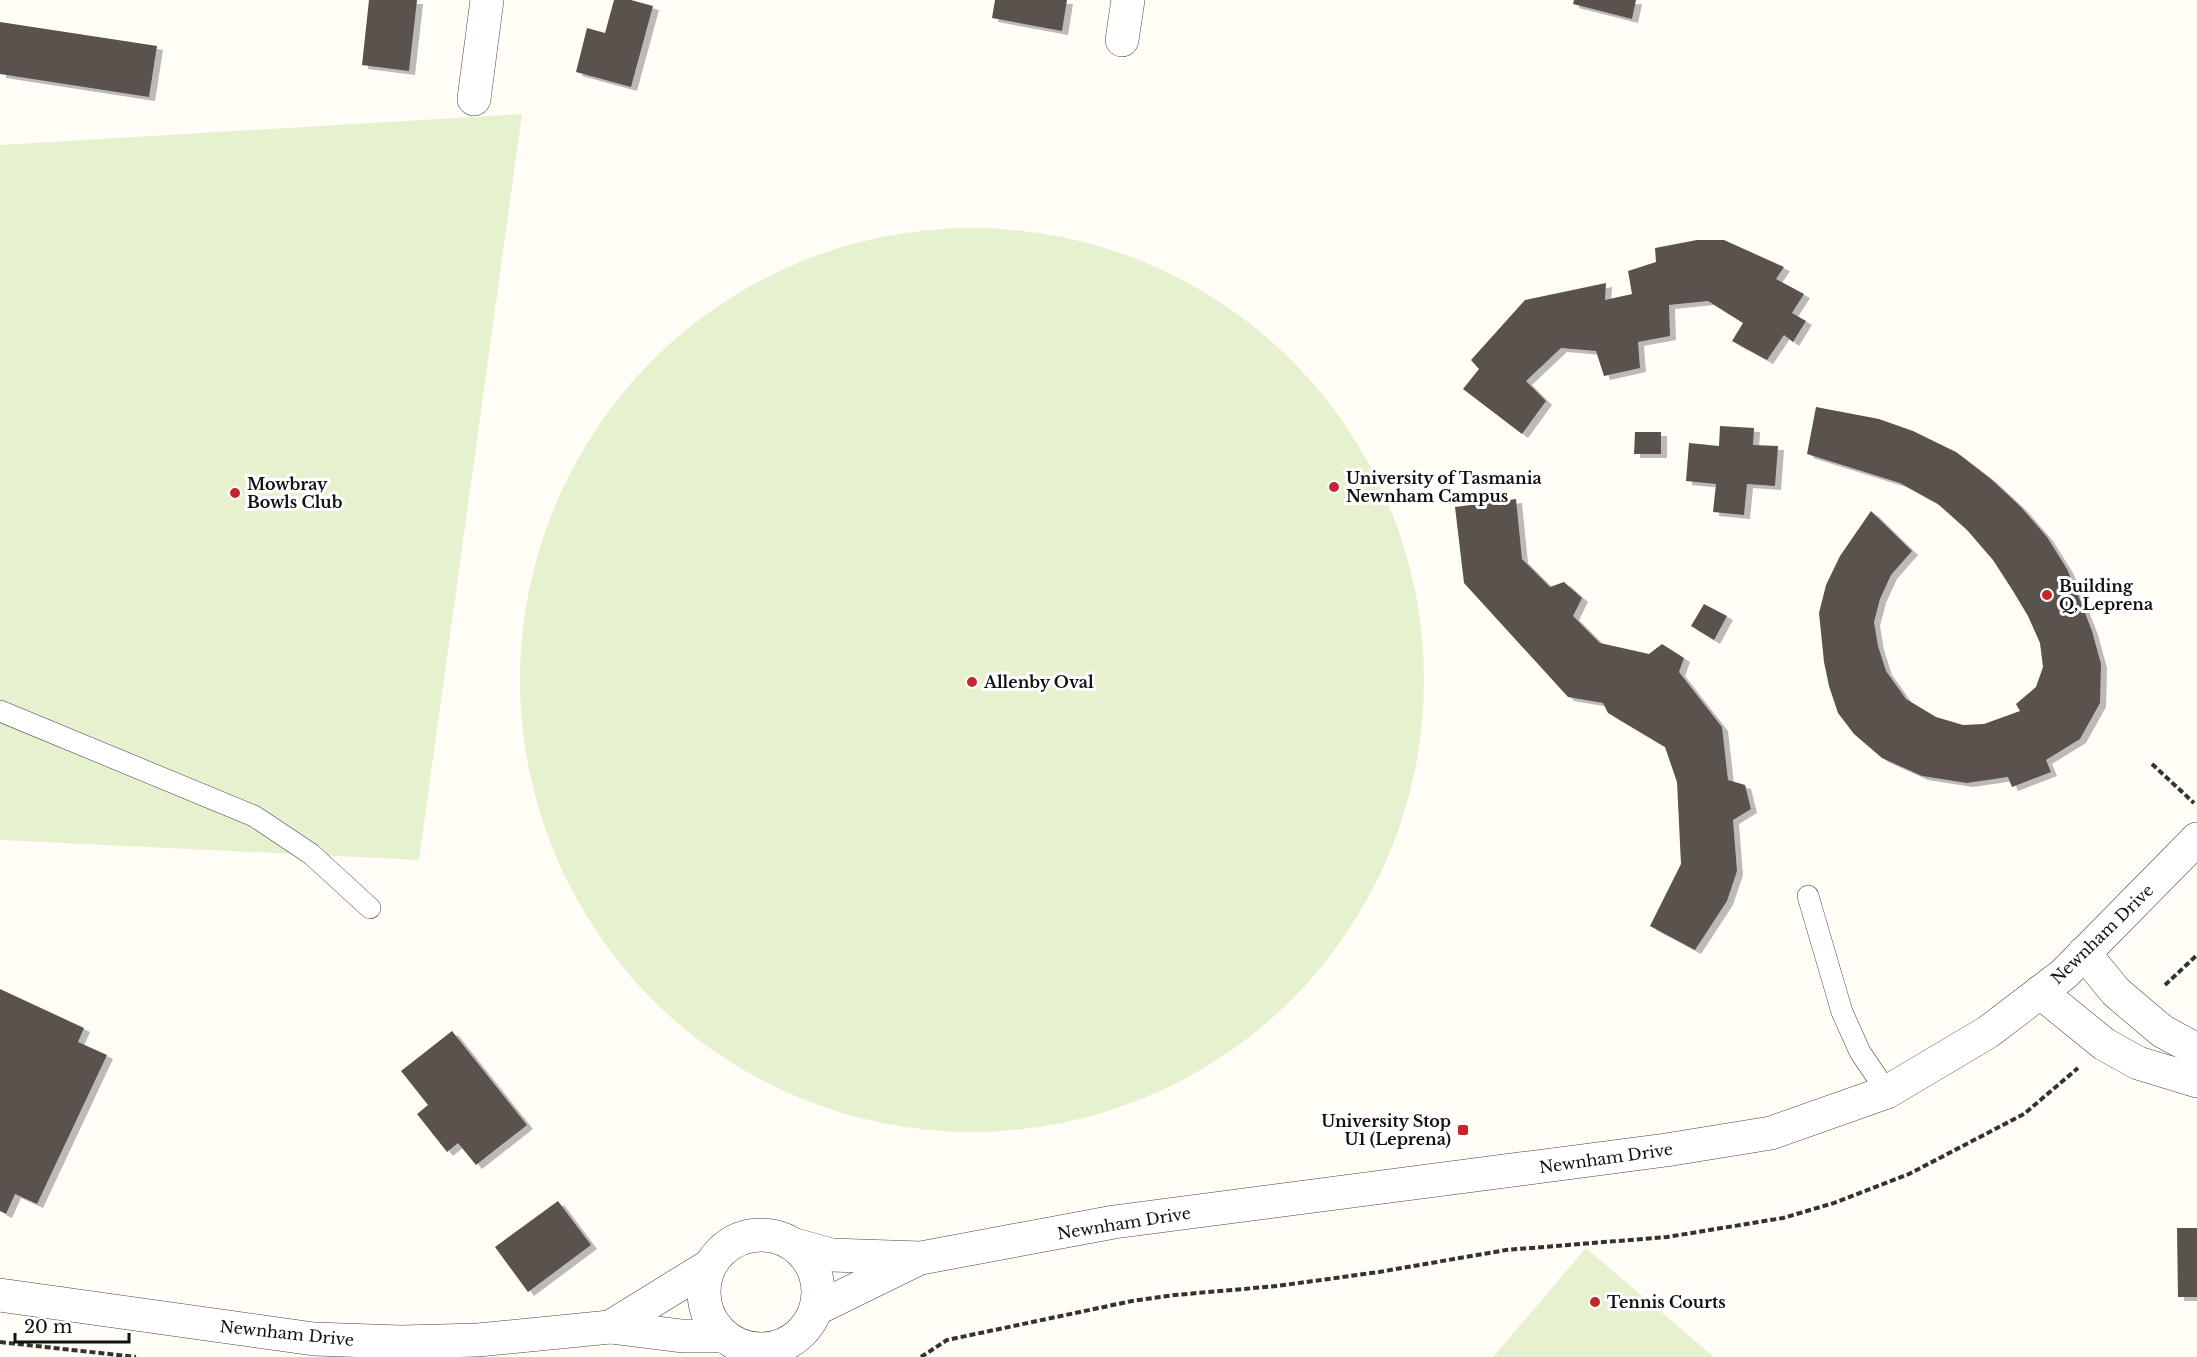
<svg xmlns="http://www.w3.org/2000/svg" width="2197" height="1357" font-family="'Libre Baskerville',serif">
<defs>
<filter id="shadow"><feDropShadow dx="6" dy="4" stdDeviation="0" flood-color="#0004"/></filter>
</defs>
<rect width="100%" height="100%" fill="#fffdf5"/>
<g fill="#e6f2cf">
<polygon points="522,114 419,860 0,840 0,145"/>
<circle cx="972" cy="680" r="452"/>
<polygon points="1586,1248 1714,1357 1493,1357"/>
</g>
<g fill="#5a524d" filter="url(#shadow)">
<polygon points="369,0 417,0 409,71 362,65"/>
<polygon points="614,0 631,0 653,6 631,87 576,72 587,28 605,33"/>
<polygon points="995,0 1067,0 1062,31 992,18"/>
<polygon points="1574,0 1636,0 1632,19 1573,4"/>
<polygon points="0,22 157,46 149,97 0,74"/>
<polygon points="1697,240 1724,240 1784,267 1776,279 1804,294 1792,313 1806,321 1793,342 1784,335 1767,360 1732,341 1743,323 1708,301 1669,305 1670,336 1638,342 1640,368 1604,376 1596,351 1561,348 1526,381 1546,401 1522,434 1463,389 1479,369 1471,360 1525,300 1606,283 1605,300 1632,294 1628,271 1656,262 1655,248"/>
<polygon points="1816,407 1879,419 1913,431 1956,452 1991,479 2021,507 2047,537 2067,569 2080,600 2092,631 2101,664 2100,703 2080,739 2046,760 2051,772 2012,787 2008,777 1967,783 1922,776 1882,758 1854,734 1838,713 1829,686 1824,662 1819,613 1826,585 1840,556 1871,511 1912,551 1891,575 1880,599 1874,622 1878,646 1886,671 1906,699 1936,717 1963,725 1984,724 2020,711 2016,704 2036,687 2043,667 2040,643 2028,616 2013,591 1993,560 1967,530 1938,504 1900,483 1807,454"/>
<polygon points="1720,426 1754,428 1753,445 1778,446 1775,486 1747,484 1744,515 1713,512 1716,484 1686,481 1689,443 1719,446"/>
<polygon points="1635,432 1661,432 1661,454 1634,454"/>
<polygon points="1516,499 1522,559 1550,587 1564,582 1582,598 1573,616 1600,643 1649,654 1662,644 1684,658 1679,672 1722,727 1728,780 1745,785 1751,809 1733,820 1737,871 1727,901 1695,950 1650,926 1681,864 1677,782 1665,747 1608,713 1603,703 1568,697 1464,583 1455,507"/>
<polygon points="1704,604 1727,616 1714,640 1691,626"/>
<polygon points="0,989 84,1028 78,1042 107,1055 37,1204 15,1194 6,1214 0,1211"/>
<polygon points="452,1031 527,1125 476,1165 458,1143 447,1152 417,1114 428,1105 401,1071"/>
<polygon points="558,1201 591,1245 528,1292 495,1247"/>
<polygon points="2177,1228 2197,1228 2197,1297 2178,1297"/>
</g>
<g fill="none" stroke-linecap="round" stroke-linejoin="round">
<defs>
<g id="service">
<polyline points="0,711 254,816 311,854 370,908"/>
<polyline points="1808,896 1842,1012 1860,1052 1887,1092"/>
</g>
<g id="minor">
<polyline points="1122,40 1128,0"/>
<polyline points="474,99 487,0"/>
<polyline points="2084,953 2116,992 2162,1031 2197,1050"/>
<polyline points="2040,992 2104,1044 2138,1063 2197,1081"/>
<circle cx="761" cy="1292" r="57"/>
<polyline points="792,1244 831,1255 921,1258 1114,1222 1666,1150 1771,1133 1887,1092 1988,1032 2064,974 2197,839"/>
<polyline points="0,1295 314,1339 401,1342 478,1340 610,1327 682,1336 724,1336"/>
<polyline points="816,1309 914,1261"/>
<polyline points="610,1327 709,1266"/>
</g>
</defs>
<use href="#service" stroke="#444" stroke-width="22"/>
<use href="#minor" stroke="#444" stroke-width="34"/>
<g stroke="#333" stroke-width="4" stroke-dasharray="6 3" stroke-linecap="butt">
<polyline points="2152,764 2194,803"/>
<polyline points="2165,985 2197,955"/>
<polyline points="0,1342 136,1357"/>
<polyline points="921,1357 947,1340 1132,1301 1175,1295 1277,1286 1379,1272 1506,1250 1667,1237 1783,1218 1834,1203 1909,1174 2024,1114 2078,1068"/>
</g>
<use href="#service" stroke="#fff" stroke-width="21"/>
<use href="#minor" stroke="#fff" stroke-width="33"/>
</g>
<g fill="#c4262e" stroke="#fff" stroke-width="2">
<circle cx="1334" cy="487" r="6"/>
<circle cx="235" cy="493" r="6"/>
<circle cx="2047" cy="595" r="6"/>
<circle cx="972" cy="682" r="6"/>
<rect x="1457" y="1124" width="12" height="12" rx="3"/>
<circle cx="1595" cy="1302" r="6"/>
</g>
<g text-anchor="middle" stroke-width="6" stroke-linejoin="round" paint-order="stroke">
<g font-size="16" font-weight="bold" fill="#111" stroke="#fff" text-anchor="start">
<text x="1346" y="484">University of Tasmania<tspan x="1346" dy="18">Newnham Campus</tspan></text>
<text x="247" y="490">Mowbray<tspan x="247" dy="18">Bowls Club</tspan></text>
<text x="2059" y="592">Building<tspan x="2059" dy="18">Q, Leprena</tspan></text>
<text x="984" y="688">Allenby Oval</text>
<text x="1451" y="1127" text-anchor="end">University Stop<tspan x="1451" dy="18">U1 (Leprena)</tspan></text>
<text x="1607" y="1308">Tennis Courts</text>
</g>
<g font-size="16" fill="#111" stroke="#fff">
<text transform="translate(2102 934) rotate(-44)" y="6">Newnham Drive</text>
<text transform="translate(1606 1158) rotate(-8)" y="6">Newnham Drive</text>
<text transform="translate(1124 1223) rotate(-9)" y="6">Newnham Drive</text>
<text transform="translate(287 1333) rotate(6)" y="6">Newnham Drive</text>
</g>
</g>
<path d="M15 1333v9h114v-9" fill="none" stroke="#111111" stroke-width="3"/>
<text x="24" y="1333" font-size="18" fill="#111111" stroke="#ffffff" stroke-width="4.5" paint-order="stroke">20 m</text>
</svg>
